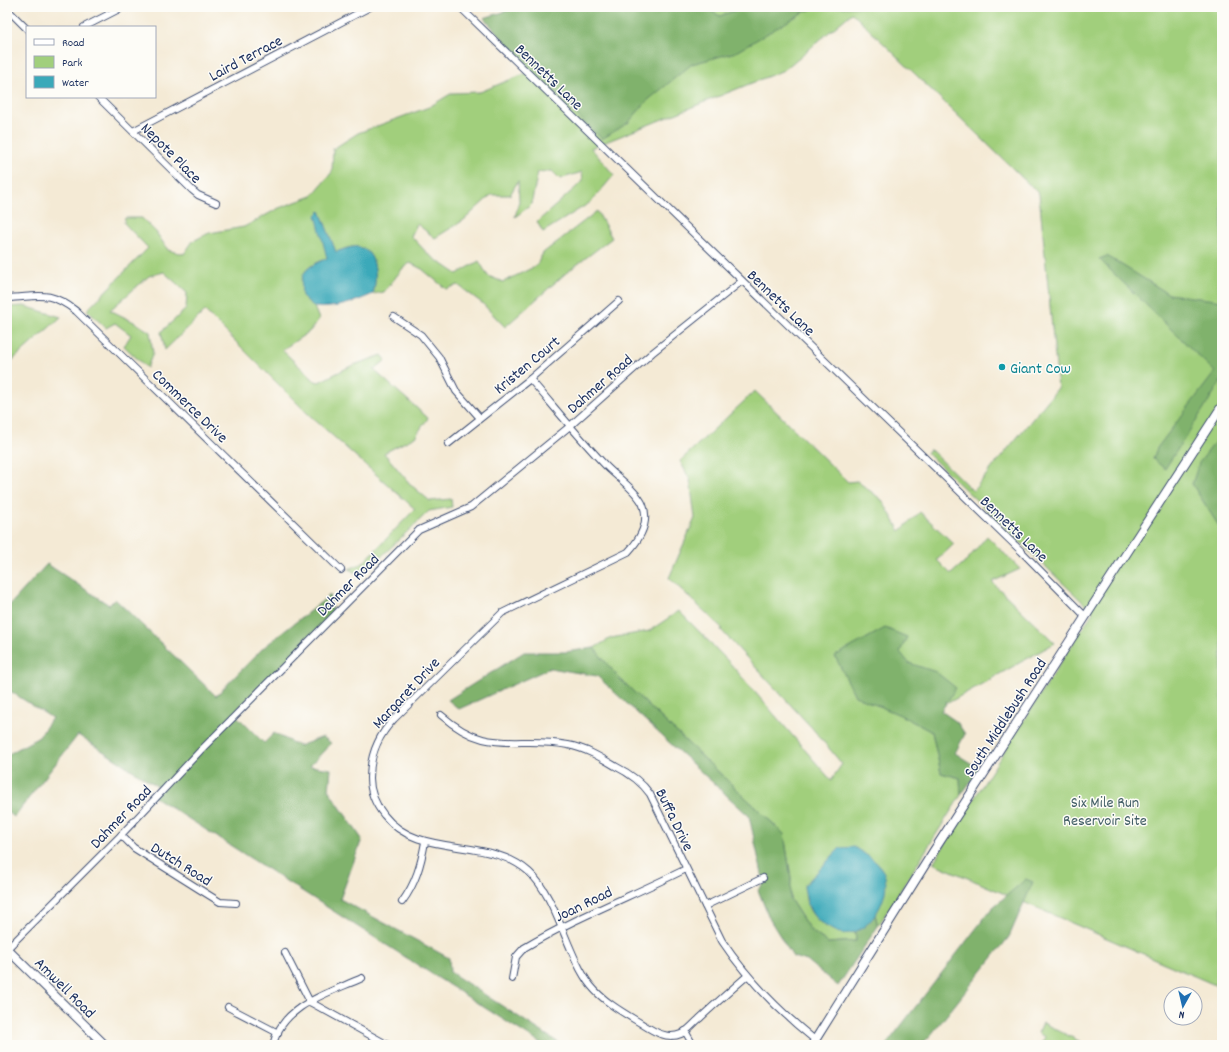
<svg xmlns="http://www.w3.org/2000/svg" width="1229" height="1052" font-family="Dekko,sans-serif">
<rect width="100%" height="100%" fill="#fdfcf7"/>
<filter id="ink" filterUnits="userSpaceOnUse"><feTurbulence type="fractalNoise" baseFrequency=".025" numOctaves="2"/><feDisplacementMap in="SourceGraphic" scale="8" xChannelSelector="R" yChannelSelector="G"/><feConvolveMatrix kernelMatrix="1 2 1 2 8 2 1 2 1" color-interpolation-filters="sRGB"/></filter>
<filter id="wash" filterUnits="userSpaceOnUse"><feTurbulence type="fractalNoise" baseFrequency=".012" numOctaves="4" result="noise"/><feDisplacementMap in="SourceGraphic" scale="16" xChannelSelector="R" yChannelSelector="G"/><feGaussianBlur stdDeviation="0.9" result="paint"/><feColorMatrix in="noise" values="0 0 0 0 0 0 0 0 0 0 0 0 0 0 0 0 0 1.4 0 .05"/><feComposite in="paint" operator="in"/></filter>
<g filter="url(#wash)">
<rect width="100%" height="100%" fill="#f4ead5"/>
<g fill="#a1cf7c" stroke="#5e7f6d">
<path d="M692,7h530v981l-289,-125 160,-251 -166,-159 3,-4 43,42 85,-103 -19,-194 -187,-181 -68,57 -193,78 23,27 -23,27 -48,30 -6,-10 46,-41 -1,-9 -22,7 -8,-8 -14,1 -7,33 -16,12 4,-15 -1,-21 -8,14h-19l-27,25 -29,18 -18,-14 -6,12 18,19 28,19 22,-13 9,15 15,6 33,-16 7,-13 54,-42 15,27 -46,35 -61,54 -23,-24 -24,-18 -12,4 -24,-20 -12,-6 -7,5 -19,24 -11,2c4,-15 5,-43 -15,-47 -7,-1 -15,2 -22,5l-16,-41 7,47c-22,10 -27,12 -25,38l12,11 5,12 -9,12 -28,19 33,31 4,1 32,-16 31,-11 4,5 -12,10 54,48 -13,19 -31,16 27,32 19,16 21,-2 1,8 -23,4 -68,65 -12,-7 14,-6 52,-54 -108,-96 -102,-102 -40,39 -4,-18 25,-23 1,-16 -23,-21 -15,4 -39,34 26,13 14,9 3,21 -6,15 -23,-22 7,-11 -16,-12 -9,5 -19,-18 61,-62 -24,-25 1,-5h17l14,14 12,18 16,4 9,-13 16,-8 35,-6 35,-19 33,-12 20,-24 1,-23 25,-16 71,-26 23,-14 28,-1 44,-18 13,-3z"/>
<polygon points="24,306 61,317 7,365 7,307"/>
<path d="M755,391l93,91 9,-1 25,19 18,31 20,-19 34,32 -17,16 14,14 17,-15 19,-23 33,33 -28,13 63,61 -141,79 18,10 9,41 19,5 1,17 -83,131 -3,-12 5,-8 -40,-58 -36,38c1,5 1,10 2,15 6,21 28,35 49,31l1,9 -28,2 -18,-13 -20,-31 1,-21 -7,-44 -166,-157 -24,-29 17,-10 38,-7 30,-20 49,50 103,119 11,-16 -30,-36 -91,-98 1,-2 -53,-50 26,-60 -5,-38 -10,-19z"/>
<polygon points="1043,1023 1081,1042 1079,1045 1040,1045 1045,1037 1038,1033"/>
</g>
<g fill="#80b26c" stroke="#4e7065">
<polygon points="519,7 708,7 710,10 720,16 743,7 817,7 802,13 736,52 692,64 647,101 628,123 602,139 536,77 484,18"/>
<polygon points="1107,256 1169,294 1222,301 1222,380 1165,469 1153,459 1157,448 1215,372 1099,259"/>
<polygon points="1222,433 1222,531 1192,484 1199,463"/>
<polygon points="47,564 109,605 115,599 216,696 263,648 330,595 333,614 234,713 264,743 274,733 299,746 323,737 331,743 310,766 331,769 329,791 362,839 340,899 449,958 450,972 562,1045 543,1045 153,796 160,788 78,735 14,817 7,811 7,755 39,737 52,718 7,689 7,608"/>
<polygon points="885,628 907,637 900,652 909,663 936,672 956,688 941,711 957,722 965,734 955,753 980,769 961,795 960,778 941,773 932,732 900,715 855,696 835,656"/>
<polygon points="594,648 618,677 784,834 791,878 790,899 810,930 828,943 856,941 855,932 870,921 875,914 878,926 838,986 807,961 793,957 770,920 758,890 764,883 749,816 597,676 550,668 459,709 448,700 524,652 565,652"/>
<polygon points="1026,879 1033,882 1009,937 930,1036 921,1045 886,1045 992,908"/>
</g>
<g fill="#3ba9b9" stroke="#2b6c8c">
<path d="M320,211l16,41c7,-2 15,-6 22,-5 20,4 19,32 15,47 -20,9 -38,15 -59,13l-12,-11c-2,-26 3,-27 25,-38l-11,-43z"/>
<path d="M854,847c10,7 25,14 30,26 9,23 -16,66 -44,60 -5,-1 -9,-4 -14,-7 -16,-9 -19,-22 -22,-40l36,-38z"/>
</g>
</g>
<g filter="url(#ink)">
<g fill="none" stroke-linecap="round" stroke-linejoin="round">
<defs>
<g id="street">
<polyline points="460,7 1021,551 1085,616"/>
<polyline points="7,9 27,29"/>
<polyline points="84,27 123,7"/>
<polyline points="98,97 192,190 198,195 216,203"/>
<polyline points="133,131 370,7"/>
<path d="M7,298c31,-1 41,-9 69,13l265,259"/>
<polyline points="394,317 421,335 439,357 456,391 480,418"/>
<path d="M530,379c26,30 50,60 77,88 10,10 31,25 36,38 7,18 -3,34 -15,47l-126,61 -108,106c-16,17 -24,35 -24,59 0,14 5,26 14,37 35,45 104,20 145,57 28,25 38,84 62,114 13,16 33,27 51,38 11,7 25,16 39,10 7,-3 13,-11 18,-15 16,-15 32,-29 48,-43"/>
<polyline points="448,444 530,379 619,301"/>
<path d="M441,715c48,42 73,20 127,30 17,3 32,12 47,21 14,7 26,15 35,28l72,147c26,39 57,70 93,99"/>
<polyline points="121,835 134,848 199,889 220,902 236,903"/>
<path d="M402,902c14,-19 19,-38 23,-60"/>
<polyline points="705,906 763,878"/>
<polyline points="7,949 121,835 200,751 419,530 471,507 570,426 652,353 742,281"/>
<polyline points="285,953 310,1002 388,1045"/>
<path d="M512,979l4,-22 8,-9c52,-31 108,-52 162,-79"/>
<polyline points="228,1007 278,1033"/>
<polyline points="685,1031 693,1045"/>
<path d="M273,1045c9,-40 56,-52 89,-67"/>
</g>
<g id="secondary">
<polyline points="7,949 105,1045"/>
<polyline points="812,1045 933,852 1222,406"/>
</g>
</defs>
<use href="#street" stroke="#3c4b70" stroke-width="8"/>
<use href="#secondary" stroke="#3c4b70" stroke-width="10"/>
<use href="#street" stroke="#fff" stroke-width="6"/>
<use href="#secondary" stroke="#fff" stroke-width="8"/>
</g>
</g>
<circle fill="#0f9aa8" stroke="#fdfcf7" stroke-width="1.5" cx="1002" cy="367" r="4"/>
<g text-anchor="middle" stroke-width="3" stroke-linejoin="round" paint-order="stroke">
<g font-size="16" fill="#1b2f5e" stroke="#fdfcf7">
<text transform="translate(245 57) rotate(-28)" y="6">Laird Terrace</text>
<text transform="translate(550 76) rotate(44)" y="6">Bennetts Lane</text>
<text transform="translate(172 152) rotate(45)" y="6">Nepote Place</text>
<text transform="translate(782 302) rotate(44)" y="6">Bennetts Lane</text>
<text transform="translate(526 364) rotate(-40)" y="6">Kristen Court</text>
<text transform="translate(599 383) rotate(-41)" y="6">Dahmer Road</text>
<text transform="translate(191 405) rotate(44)" y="6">Commerce Drive</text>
<text transform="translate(1015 528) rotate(44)" y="6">Bennetts Lane</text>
<text transform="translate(347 584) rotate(-45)" y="6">Dahmer Road</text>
<text transform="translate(405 692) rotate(-47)" y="6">Margaret Drive</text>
<text transform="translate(1004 717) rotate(-57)" y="6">South Middlebush Road</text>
<text transform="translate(120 816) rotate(-46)" y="6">Dahmer Road</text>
<text transform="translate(676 819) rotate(64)" y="6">Buffa Drive</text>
<text transform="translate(182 863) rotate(32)" y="6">Dutch Road</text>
<text transform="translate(583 903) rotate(-26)" y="6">Joan Road</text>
<text transform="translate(66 987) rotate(45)" y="6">Amwell Road</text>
</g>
<g font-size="16" fill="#0d838f" stroke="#fdfcf7" text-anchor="start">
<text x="1010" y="373">Giant Cow</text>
</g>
<g font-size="16" fill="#435f67" stroke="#fdfcf7">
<text x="1105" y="807">Six Mile Run<tspan x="1105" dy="18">Reservoir Site</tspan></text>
</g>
</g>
<rect width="1229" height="1052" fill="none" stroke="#fdfcf7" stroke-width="24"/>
<rect x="26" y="26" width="130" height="72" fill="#fdfcf7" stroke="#a3aaba"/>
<rect x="34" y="39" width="20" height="6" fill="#ffffff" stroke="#a3aaba"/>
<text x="62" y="46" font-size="12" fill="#1b2f5e">Road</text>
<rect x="34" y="56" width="20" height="12" fill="#a1cf7c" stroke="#a3aaba"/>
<text x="62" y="66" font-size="12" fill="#1b2f5e">Park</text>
<rect x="34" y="76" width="20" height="12" fill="#3ba9b9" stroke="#a3aaba"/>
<text x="62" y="86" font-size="12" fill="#1b2f5e">Water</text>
<g transform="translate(1183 1006) rotate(188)"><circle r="19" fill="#fdfcf7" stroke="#a3aaba"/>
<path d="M0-3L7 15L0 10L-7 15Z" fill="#1f6fb2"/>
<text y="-6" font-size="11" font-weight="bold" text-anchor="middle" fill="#1b2f5e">N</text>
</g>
</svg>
